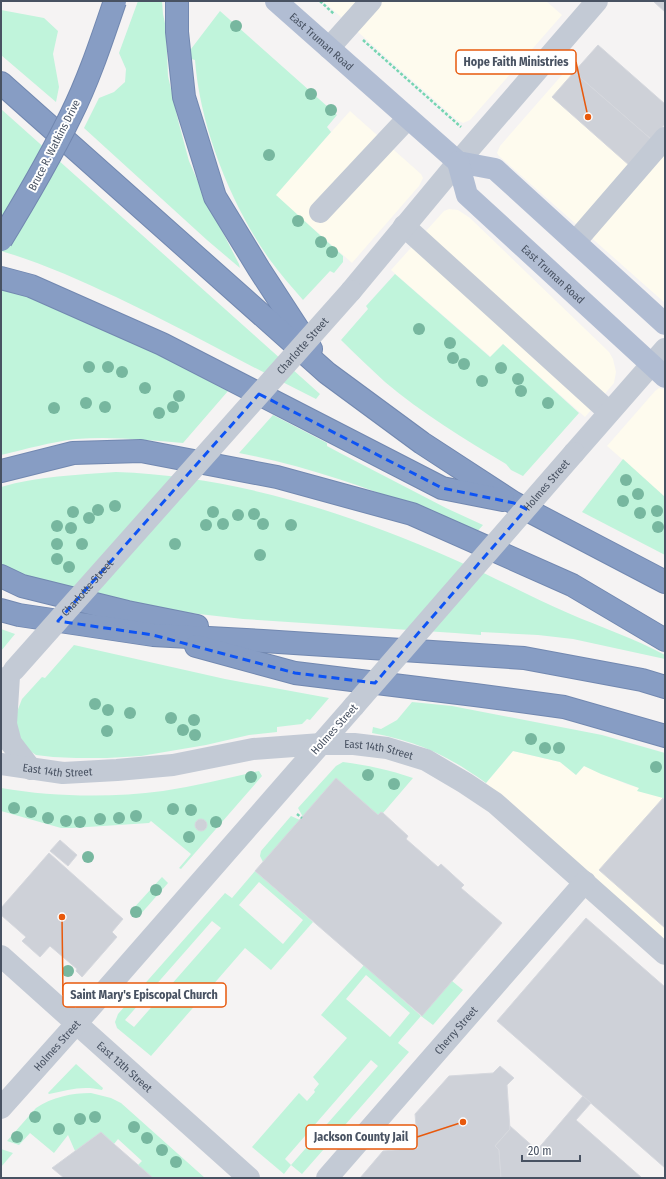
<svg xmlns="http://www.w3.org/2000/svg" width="666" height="1179" font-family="'Fira Sans Condensed',sans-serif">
<rect width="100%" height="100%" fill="#f5f3f3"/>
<g fill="#fefbee">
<polygon points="323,1 546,1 562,15 470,120 463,123 457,120"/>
<polygon points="569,67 656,142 665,133 665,303 499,156 497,153 500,146"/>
<polygon points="350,111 421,174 423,178 419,186 352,263 275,195"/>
<polygon points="449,209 458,210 470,218 609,352 613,359 616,372 614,383 585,417 503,344 491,357 391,270 444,211"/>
<polygon points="659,388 665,390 665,497 607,446 655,391"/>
<polygon points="513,751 560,762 576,775 584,766 626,784 665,796 665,941 486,783"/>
</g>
<g fill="#c0f4db" fill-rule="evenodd">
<polygon points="138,1 162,1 163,14 166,28 168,76 179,124 189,161 205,198 239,264 240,268 207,240 84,128 99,98 114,92 125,82 126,69 119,53"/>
<polygon points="1,10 44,18 58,31 53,54 59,87 56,102 1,55"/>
<path d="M220,11l117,104 -10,12 4,5 -55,63 67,61v6l-9,11 -4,-2 -27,29c-11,-13 -23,-26 -33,-40 -39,-55 -70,-133 -75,-200l-4,-1v-10z"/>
<path d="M1,109l319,285 -4,5c-67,-33 -132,-70 -200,-102 -37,-17 -76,-35 -115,-46z"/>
<path d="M395,274l95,83 13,-13 76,69 -56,63 -12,-6 -5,-6c-42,-25 -84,-51 -121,-82 -15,-14 -30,-28 -44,-42l27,-31 -2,-3z"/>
<path d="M1,286c80,23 154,67 227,105l-45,52c-36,-3 -71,-7 -107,-4 -25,3 -50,10 -75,16z"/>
<path d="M273,415l54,28v3l13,7 106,55 37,17 -7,8c-77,-34 -154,-64 -237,-80z"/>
<polygon points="623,459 665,497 665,555 582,512"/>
<path d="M116,472c118,4 230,40 337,87 39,17 76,37 115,54 32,14 66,25 97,42v4l-92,-20 -35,-4 -57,-3v3l-26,-2 -212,-14 -53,-6 -29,-4 -43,-9 -117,-31v-82c37,-11 76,-12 115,-15z"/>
<polygon points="1,629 15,634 1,651"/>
<polygon points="74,645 225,679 329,698 310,720 307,719 302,724 277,727 277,732 249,735 206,745 141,756 107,758 76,758 53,757 36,755 27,749 21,742 15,717 22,699 42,677 45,678"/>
<path d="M412,702l40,4 150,29 63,18v47l-2,-2 -26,-7 2,-3 -38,-14 -17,-8 -8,9 -16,-13 -47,-11 -27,32c-39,-28 -67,-41 -114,-50l1,-6 8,2 16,-9z"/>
<path d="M343,762c24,3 47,8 70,16l-30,35 -2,-1 -3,3 -42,-36 -33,38 -5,-9 38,-42z"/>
<path d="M259,771l3,5 -81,93 -2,-1 12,-14 -40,-33 -2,2 -77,5h-11l-60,-17v-23c53,9 109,10 162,3 32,-5 64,-13 96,-20z"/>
<polygon points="291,816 300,820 263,862 260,856 261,851"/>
<path d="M255,871l58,51 -42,48 -26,-22 -94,108 -34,-28 -2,-6 3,-8 107,-121 7,5zM259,882l44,38 -20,24 -44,-39zM212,921l9,7 -87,99 -9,-7z"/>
<polygon points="162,877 168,883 139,916 137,916 131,911"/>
<path d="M364,965l57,51 31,-35 11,9 -30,35 -12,-9 -20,23 -3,4 11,9 -107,122 -11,-9 -7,9 -32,-27 47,-54 8,8 8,-9 -1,-2 5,-6 -6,-7 34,-39 -26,-23zM366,975l44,38 -20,24 -44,-38zM371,1060l7,6 -87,99 -6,-6z"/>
<path d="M76,1064l27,24 -1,2c-19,-5 -34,0 -53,4l-1,-1z"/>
<path d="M91,1093l20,5 10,5 84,75h-52l-15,-13 4,-4 -24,-22 -4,5 -13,-12 -26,19 -7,-16 -14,18 -24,-20 -11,12 -12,-4 29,-33c16,-11 36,-15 55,-15z"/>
<polygon points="1,1149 13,1153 1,1167"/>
</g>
<g fill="#ced1d8" stroke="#d6d8de">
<polygon points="653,1 665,1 665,12"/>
<polygon points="598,45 665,104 665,124 652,140 574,72"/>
<polygon points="574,72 652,140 630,166 552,97"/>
<polygon points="336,778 378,815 381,812 383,813 408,836 406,839 438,867 441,864 464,885 461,888 502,923 422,1016 255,871"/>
<polygon points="663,798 665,800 665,928 599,870"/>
<circle cx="201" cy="825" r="6"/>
<polygon points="60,840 77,855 68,866 50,851"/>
<polygon points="49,853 123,919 112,932 117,937 82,977 76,971 77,969 50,946 40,957 22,941 26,937 1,915 1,908"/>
<polygon points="586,918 665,987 665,1168 497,1021"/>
<polygon points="500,1066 514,1078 507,1085 510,1129 495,1146 499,1150 501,1178 360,1178 383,1151 418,1148 415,1114 449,1076 493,1073"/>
<polygon points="583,1096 591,1103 576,1120 642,1178 501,1178 499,1150 495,1146 510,1129 510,1126 537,1150"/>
<polygon points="101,1132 114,1144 153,1178 64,1178 52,1168"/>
</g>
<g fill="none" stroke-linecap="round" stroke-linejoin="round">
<defs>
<g id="highway">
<polyline points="177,1 177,32 184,97 215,197 259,269 311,349"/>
<polyline points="1,83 327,373 422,443 514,503 665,582"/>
<polyline points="1,278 31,286 162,344 442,488 503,500"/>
<polyline points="1,471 73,453 141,451 277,477 412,514 572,585 665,640"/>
<polyline points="1,576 22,586 127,612 197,626"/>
<polyline points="1,610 19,615 153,635 263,641 524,658 642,680 665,687"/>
<polyline points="196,646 295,673 475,695 564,707 665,736"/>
</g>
</defs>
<use href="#highway" stroke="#7288b0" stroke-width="24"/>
<g stroke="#75d5b2" stroke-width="2.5" stroke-dasharray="3 2" stroke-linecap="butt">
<polyline points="320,1 334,14"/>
<polyline points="363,40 461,127"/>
<polyline points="297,814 302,818"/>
</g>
<g stroke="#c3cad5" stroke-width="22">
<polyline points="329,48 371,1"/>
<polyline points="320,212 408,118"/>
<polyline points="404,226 609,412"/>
<polyline points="575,242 665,138"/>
<polyline points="351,291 458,162 597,1"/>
<polyline points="574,453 665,349"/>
<polyline points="9,676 6,724 11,743 31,769"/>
<path id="s1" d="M1,764l62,9 54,-3 56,-5 80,-16 68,-5h33l33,4 39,12 39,23 30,20 170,151"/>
<path id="s2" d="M1,956l248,222"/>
<path id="s3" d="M1,1108l75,-84 278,-318"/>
<path id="s4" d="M327,1178l258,-296"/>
</g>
<g stroke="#b1bdd3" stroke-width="22">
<path id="s5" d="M276,1l182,161 37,7 170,155"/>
<path id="s6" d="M458,162l9,33 198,182"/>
</g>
<use href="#highway" stroke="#879dc4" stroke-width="22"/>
<defs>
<path id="highway-bridge" d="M1,240c25,-41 49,-82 70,-125 18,-36 31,-76 44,-114"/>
</defs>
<use href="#highway-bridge" stroke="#7288b0" stroke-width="24" stroke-linecap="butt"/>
<g stroke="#c3cad5" stroke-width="22">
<path id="s7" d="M14,670l337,-379"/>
<path id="s8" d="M354,706l220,-253"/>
</g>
<use href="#highway-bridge" stroke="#879dc4" stroke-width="22"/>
</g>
<g fill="#77b79f">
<circle cx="236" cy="26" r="6"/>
<circle cx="311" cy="94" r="6"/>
<circle cx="331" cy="110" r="6"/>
<circle cx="269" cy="155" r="6"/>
<circle cx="298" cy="221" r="6"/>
<circle cx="321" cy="242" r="6"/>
<circle cx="332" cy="252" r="6"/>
<circle cx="419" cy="329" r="6"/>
<circle cx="450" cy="343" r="6"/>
<circle cx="453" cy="358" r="6"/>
<circle cx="464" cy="364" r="6"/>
<circle cx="89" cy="367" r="6"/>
<circle cx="108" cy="367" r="6"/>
<circle cx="501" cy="368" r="6"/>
<circle cx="122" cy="372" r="6"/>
<circle cx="518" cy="379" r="6"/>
<circle cx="482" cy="381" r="6"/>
<circle cx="145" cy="388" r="6"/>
<circle cx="521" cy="391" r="6"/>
<circle cx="179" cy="396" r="6"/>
<circle cx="86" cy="403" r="6"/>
<circle cx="548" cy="403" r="6"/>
<circle cx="105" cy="407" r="6"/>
<circle cx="173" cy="407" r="6"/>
<circle cx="54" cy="408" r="6"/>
<circle cx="159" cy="413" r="6"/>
<circle cx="626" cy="480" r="6"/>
<circle cx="638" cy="494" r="6"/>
<circle cx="623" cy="501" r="6"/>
<circle cx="115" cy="506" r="6"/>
<circle cx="98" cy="510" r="6"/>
<circle cx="657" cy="511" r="6"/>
<circle cx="73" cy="512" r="6"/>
<circle cx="213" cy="512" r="6"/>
<circle cx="640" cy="513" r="6"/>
<circle cx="254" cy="514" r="6"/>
<circle cx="238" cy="515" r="6"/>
<circle cx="89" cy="518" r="6"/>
<circle cx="223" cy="524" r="6"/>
<circle cx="263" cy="524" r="6"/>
<circle cx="206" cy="525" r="6"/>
<circle cx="291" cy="525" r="6"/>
<circle cx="57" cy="526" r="6"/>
<circle cx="658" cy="527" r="6"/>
<circle cx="71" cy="528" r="6"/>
<circle cx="57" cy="544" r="6"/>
<circle cx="82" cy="544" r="6"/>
<circle cx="175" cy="544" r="6"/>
<circle cx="260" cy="555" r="6"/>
<circle cx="57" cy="559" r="6"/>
<circle cx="69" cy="567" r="6"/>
<circle cx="95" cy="704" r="6"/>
<circle cx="108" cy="710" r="6"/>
<circle cx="130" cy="713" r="6"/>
<circle cx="171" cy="718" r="6"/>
<circle cx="194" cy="720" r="6"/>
<circle cx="183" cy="730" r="6"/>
<circle cx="107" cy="731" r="6"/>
<circle cx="195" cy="735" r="6"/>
<circle cx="531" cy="739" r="6"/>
<circle cx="545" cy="748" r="6"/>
<circle cx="559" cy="748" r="6"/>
<circle cx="656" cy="767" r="6"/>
<circle cx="368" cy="775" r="6"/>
<circle cx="251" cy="777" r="6"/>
<circle cx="394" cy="784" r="6"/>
<circle cx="14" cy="808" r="6"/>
<circle cx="173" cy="809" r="6"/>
<circle cx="191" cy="810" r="6"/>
<circle cx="31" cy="812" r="6"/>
<circle cx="136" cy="816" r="6"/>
<circle cx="48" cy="818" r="6"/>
<circle cx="119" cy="818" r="6"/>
<circle cx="100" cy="819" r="6"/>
<circle cx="66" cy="821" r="6"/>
<circle cx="80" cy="822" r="6"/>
<circle cx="216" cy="822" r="6"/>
<circle cx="189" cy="837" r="6"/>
<circle cx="88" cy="857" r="6"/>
<circle cx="156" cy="890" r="6"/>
<circle cx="136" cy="912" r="6"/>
<circle cx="68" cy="971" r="6"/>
<circle cx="35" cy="1117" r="6"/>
<circle cx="95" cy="1117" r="6"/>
<circle cx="80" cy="1119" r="6"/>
<circle cx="134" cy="1127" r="6"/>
<circle cx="59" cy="1129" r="6"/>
<circle cx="17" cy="1137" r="6"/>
<circle cx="147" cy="1138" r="6"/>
<circle cx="162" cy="1150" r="6"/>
<circle cx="176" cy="1162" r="6"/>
</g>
<path fill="none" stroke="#0d53f4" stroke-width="3" stroke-dasharray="8 5" stroke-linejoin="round" d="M259,394l183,94 72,15 12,6 -151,174 -80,-10 -142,-38 -95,-14z"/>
<g text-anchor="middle" stroke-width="4" stroke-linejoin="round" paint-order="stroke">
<g font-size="11" fill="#485262" stroke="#fff">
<text dy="4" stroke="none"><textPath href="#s5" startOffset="61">East Truman Road</textPath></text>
<text transform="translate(54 145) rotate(-63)" y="4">Bruce R. Watkins Drive</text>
<text dy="4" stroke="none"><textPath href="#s6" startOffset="151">East Truman Road</textPath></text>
<text dy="4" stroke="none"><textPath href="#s7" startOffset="434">Charlotte Street</textPath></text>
<text dy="4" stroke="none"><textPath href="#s8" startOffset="293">Holmes Street</textPath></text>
<text dy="4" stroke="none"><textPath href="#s7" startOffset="110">Charlotte Street</textPath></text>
<text transform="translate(334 729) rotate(-48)" y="4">Holmes Street</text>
<text dy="4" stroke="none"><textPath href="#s1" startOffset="381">East 14th Street</textPath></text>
<text dy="4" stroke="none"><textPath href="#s1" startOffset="57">East 14th Street</textPath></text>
<text dy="4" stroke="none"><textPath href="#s4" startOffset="196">Cherry Street</textPath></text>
<text dy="4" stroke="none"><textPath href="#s3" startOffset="84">Holmes Street</textPath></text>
<text dy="4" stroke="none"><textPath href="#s2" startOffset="166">East 13th Street</textPath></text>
</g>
</g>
<path fill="none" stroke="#e8590c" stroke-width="1.5" d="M588 117L576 62M62 917L63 995M463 1122L417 1137"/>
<g fill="#e8590c" stroke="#fff" stroke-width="1.5">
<circle cx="588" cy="117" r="4"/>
<circle cx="62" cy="917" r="4"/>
<circle cx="463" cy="1122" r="4"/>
</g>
<g fill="#fff" stroke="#e8590c" stroke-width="1.5">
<rect x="456" y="50" width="120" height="24" rx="4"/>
<rect x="63" y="983" width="163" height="24" rx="4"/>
<rect x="306" y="1125" width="111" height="24" rx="4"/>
</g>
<g font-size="12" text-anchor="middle" font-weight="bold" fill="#485262">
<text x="516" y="66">Hope Faith Ministries</text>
<text x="144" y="999">Saint Mary's Episcopal Church</text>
<text x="361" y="1141">Jackson County Jail</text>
</g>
<rect width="666" height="1179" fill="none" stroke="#485262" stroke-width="4"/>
<path d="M522 1155v6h58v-6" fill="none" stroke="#485262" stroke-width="2"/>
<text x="528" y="1155" font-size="12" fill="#485262" stroke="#ffffff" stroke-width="3" paint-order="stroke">20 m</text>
</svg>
